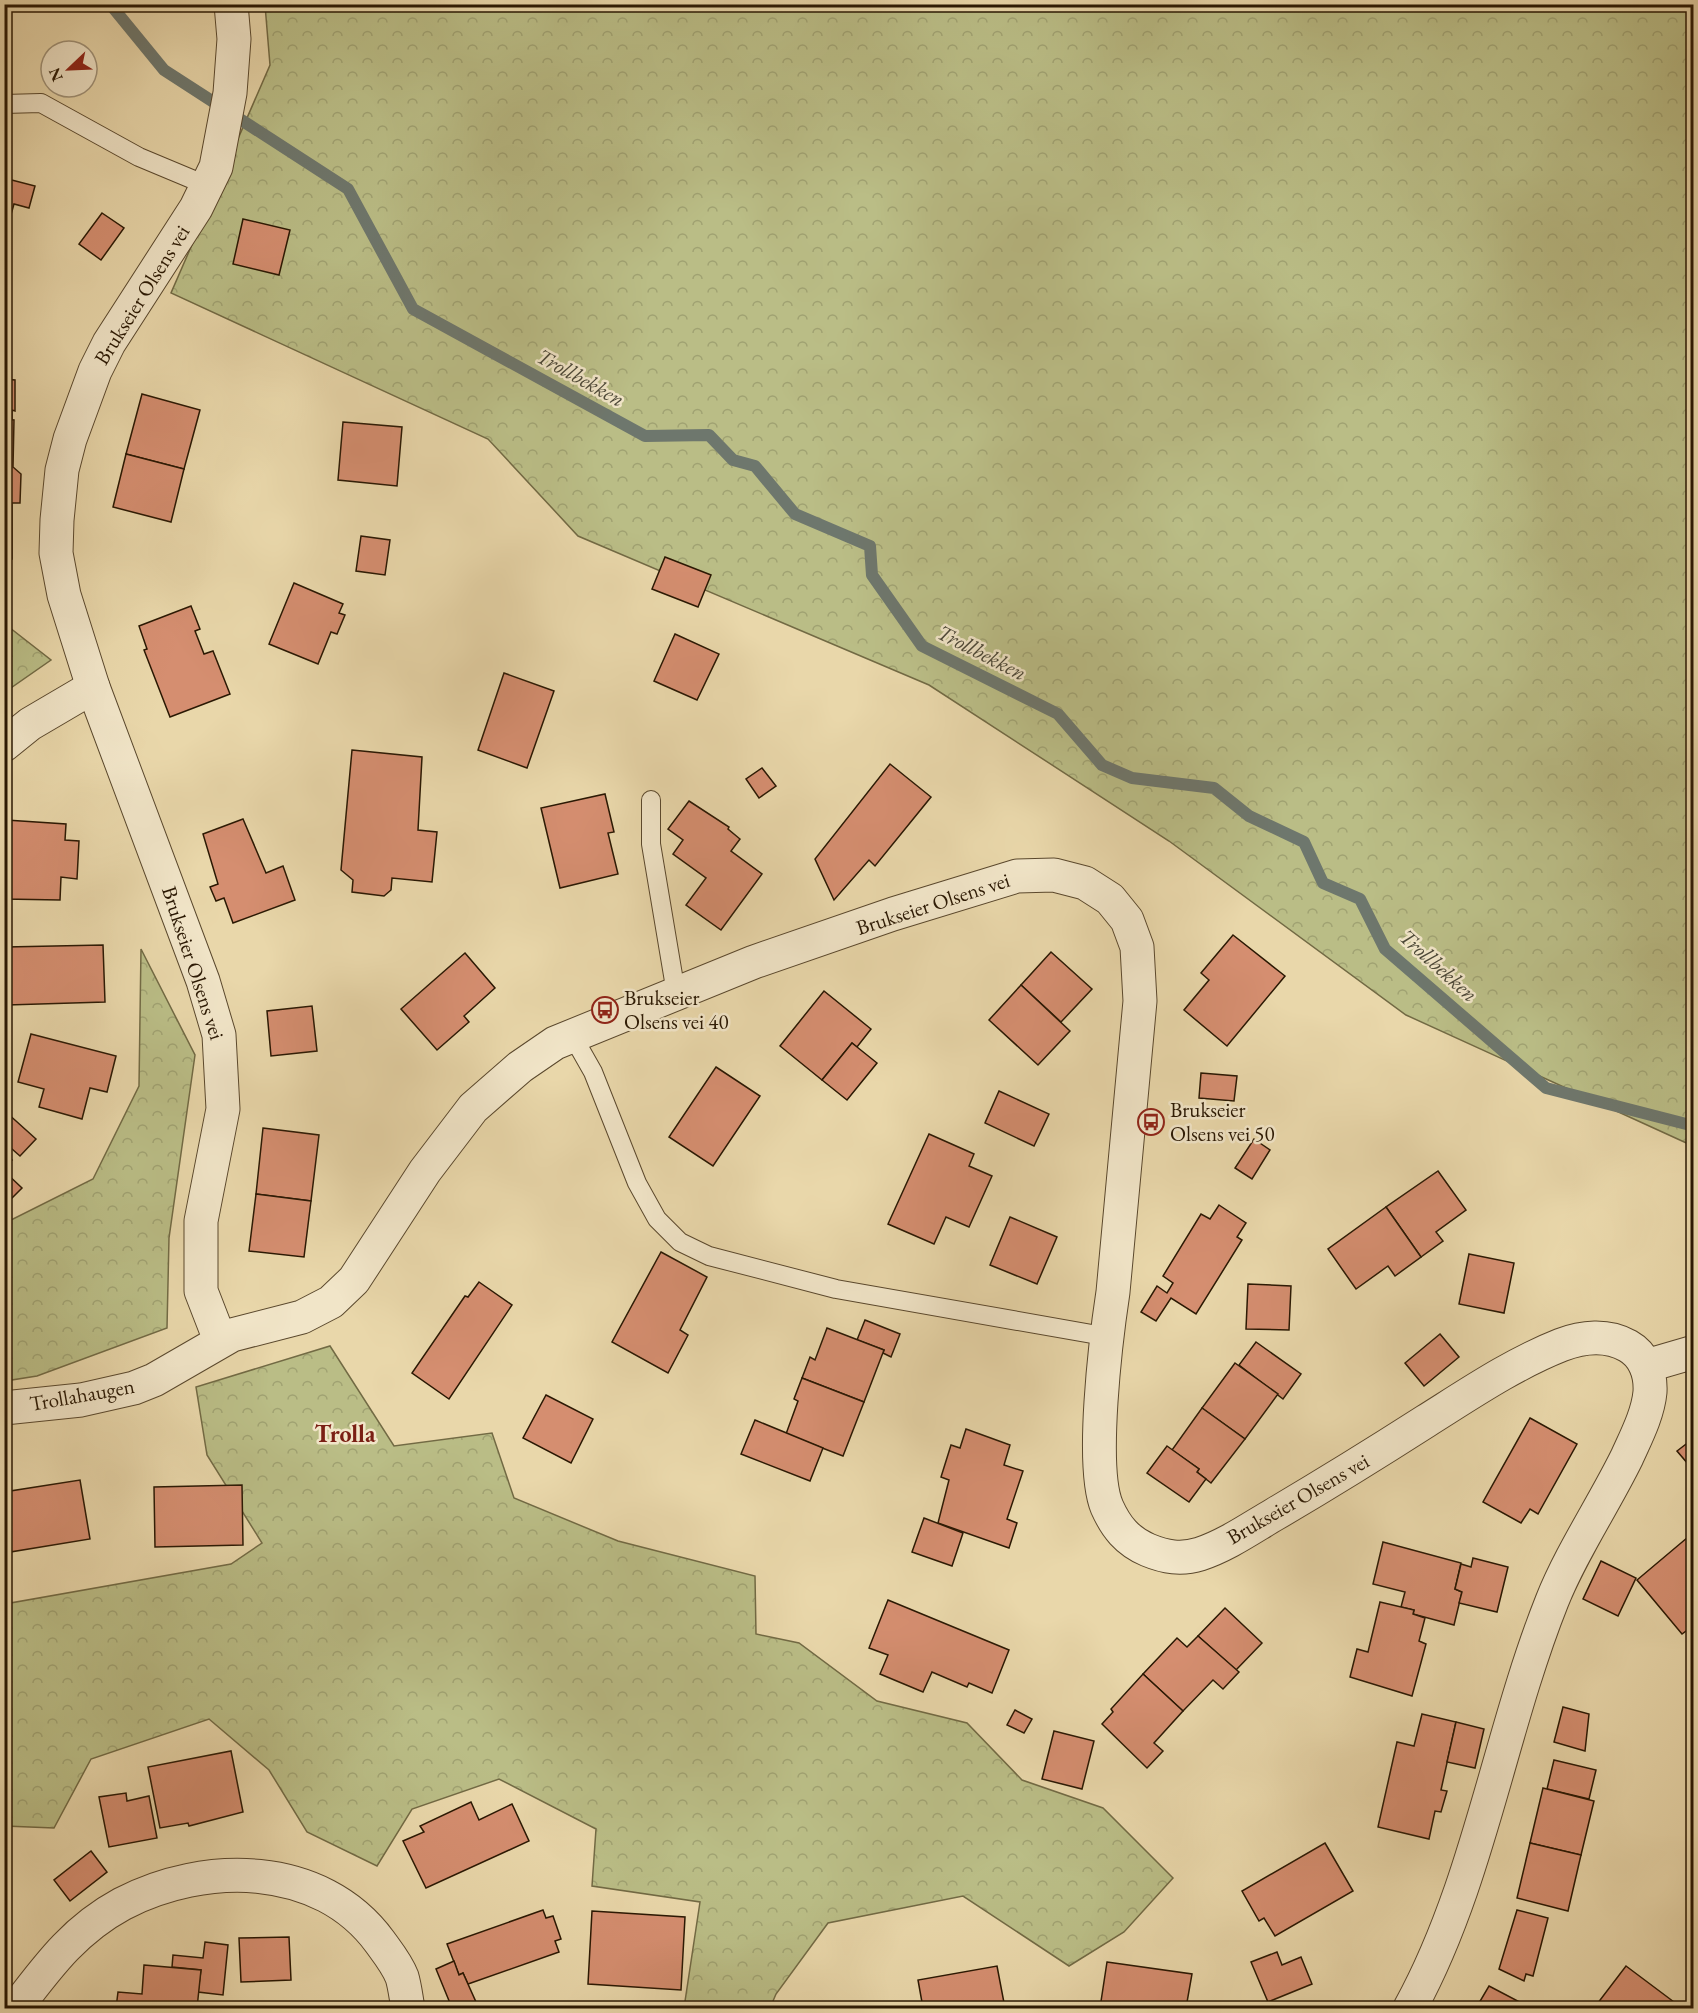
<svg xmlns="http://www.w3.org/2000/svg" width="1698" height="2013" font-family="'EB Garamond',serif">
<defs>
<pattern id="forest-crowns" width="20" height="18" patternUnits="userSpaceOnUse" patternTransform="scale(1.5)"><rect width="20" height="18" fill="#babd86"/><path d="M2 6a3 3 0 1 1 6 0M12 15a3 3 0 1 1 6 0" fill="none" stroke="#a0a272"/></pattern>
</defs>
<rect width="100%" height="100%" fill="#e9d7aa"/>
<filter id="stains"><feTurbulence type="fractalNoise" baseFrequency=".00333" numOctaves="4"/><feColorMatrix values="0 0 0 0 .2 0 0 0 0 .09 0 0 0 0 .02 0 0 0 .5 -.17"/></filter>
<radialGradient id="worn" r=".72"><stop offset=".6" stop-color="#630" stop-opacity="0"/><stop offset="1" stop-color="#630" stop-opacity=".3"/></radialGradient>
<g fill="url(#forest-crowns)" stroke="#726a44" stroke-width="1.5">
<polygon points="265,5 1693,5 1693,1146 1406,1015 1169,841 929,685 578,536 488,439 171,293 270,65"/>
<polygon points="5,624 51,660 5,692 4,692"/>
<polygon points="141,949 195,1055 169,1238 167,1328 37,1376 5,1381 5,1223 93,1179 139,1086"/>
<polygon points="330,1346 394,1446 492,1433 514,1498 618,1541 755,1576 756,1634 799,1643 877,1701 967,1723 1022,1780 1103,1808 1173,1878 1124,1932 1069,1966 963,1896 828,1923 776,1994 770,2008 684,2008 700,1902 592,1886 596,1829 499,1779 412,1809 377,1866 307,1832 269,1770 209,1719 91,1759 54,1828 5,1826 5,1604 231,1564 262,1543 207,1455 196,1387"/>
</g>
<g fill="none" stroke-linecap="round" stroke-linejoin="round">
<polyline stroke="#6e776d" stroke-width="12" points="110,4 164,70 348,189 413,309 645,436 709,435 733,460 755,466 795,514 870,546 872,575 922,646 1058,714 1102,765 1132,778 1214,788 1249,816 1304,842 1323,883 1360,899 1385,949 1546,1088 1694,1126"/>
</g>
<g fill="#d58e70" stroke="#2a1803" stroke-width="1.5">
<polygon points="4,178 35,186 29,208 14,204 4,239"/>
<polygon points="102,213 124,228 101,260 79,244"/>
<polygon points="243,219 290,230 279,275 233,264"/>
<polygon points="4,379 15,380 15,411 12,410 12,419 4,419"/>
<polygon points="142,394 200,410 184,469 126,454"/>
<polygon points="4,419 14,420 13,467 21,474 20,503 12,503 12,559 4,559"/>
<polygon points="343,422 402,427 397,486 338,480"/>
<polygon points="126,454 184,469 171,522 113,507"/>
<polygon points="361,536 390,540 385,575 356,571"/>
<polygon points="665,557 711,575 698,607 652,589"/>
<polygon points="294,583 343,604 339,613 345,615 337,634 331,632 318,664 269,644"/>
<polygon points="191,606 200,629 195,631 204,654 213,651 230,694 170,717 144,650 147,649 139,626"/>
<polygon points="675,634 719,654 697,700 654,681"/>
<polygon points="504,673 554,691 527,768 478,750"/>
<polygon points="352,750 422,757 418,830 437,832 432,882 392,878 391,890 384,896 352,892 353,880 341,870"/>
<polygon points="890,764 931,797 875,866 869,860 834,900 815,859"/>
<polygon points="762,768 776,786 759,798 746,779"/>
<polygon points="605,794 614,832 608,833 618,874 560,888 541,808"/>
<polygon points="689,801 729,827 728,829 740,839 731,851 762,874 721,930 686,905 706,878 673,854 683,840 668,829"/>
<polygon points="243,819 266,873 283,866 295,900 233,923 224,898 216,901 210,887 218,884 203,834"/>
<polygon points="6,820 66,824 65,840 79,841 77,879 61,877 60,900 4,899"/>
<polygon points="1233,935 1285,976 1227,1046 1184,1010 1209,980 1201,973"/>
<polygon points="103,945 105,1002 7,1005 6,947"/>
<polygon points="1051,952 1092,989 1061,1022 1021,985"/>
<polygon points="465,953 495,988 464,1016 469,1022 437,1050 401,1009"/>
<polygon points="1021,985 1070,1031 1038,1065 989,1020"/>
<polygon points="824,991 871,1029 857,1047 852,1043 822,1080 780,1046"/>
<polygon points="312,1006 317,1051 271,1056 267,1011"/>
<polygon points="31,1034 116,1056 107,1092 90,1088 82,1119 39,1107 44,1089 18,1082"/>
<polygon points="852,1043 877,1063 847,1100 822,1080"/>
<polygon points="716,1067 760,1096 713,1166 669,1137"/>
<polygon points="1201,1073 1237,1076 1234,1101 1199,1098"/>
<polygon points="999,1091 1049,1114 1034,1146 985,1123"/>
<polygon points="6,1112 36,1139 20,1156 4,1142"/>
<polygon points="263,1128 319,1135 311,1201 256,1194"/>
<polygon points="929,1134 974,1154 969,1166 992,1176 969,1227 946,1217 934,1244 888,1224"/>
<polygon points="1254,1139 1270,1150 1252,1179 1235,1168"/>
<polygon points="4,1153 12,1160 4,1167"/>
<polygon points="4,1171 22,1188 4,1206"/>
<polygon points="1438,1171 1466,1210 1436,1232 1443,1241 1421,1257 1386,1207"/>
<polygon points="256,1194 311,1201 304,1257 249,1251"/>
<polygon points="1219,1205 1246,1223 1237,1237 1242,1240 1196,1314 1171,1298 1156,1321 1141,1312 1157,1286 1167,1293 1173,1283 1163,1276 1201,1214 1210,1219"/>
<polygon points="1386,1207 1421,1257 1395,1276 1388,1266 1356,1289 1328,1249"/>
<polygon points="1010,1217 1057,1237 1037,1284 990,1265"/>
<polygon points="661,1252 707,1277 680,1330 688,1335 668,1373 612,1342"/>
<polygon points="1469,1254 1514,1263 1504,1313 1459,1304"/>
<polygon points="479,1282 512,1305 449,1399 412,1373 465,1296 468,1297"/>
<polygon points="1248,1284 1291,1286 1289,1330 1246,1329"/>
<polygon points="865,1320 900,1334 891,1357 883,1353 884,1350 857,1340"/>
<polygon points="827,1328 884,1350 864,1402 802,1378 810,1357 815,1360"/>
<polygon points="1440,1334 1459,1357 1424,1386 1405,1363"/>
<polygon points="1256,1342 1301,1374 1283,1399 1239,1365"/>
<polygon points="1235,1363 1278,1394 1245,1439 1202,1408"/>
<polygon points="802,1378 864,1402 843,1456 786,1434 798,1401 794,1399"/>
<polygon points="546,1395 593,1419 571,1463 523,1438"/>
<polygon points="1202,1408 1245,1439 1211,1483 1197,1472 1199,1469 1172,1450"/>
<polygon points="1530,1418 1577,1444 1538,1514 1530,1509 1521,1523 1483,1502"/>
<polygon points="755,1420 823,1448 810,1481 741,1454"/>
<polygon points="966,1429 1010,1445 1004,1465 1023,1471 1007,1519 1017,1523 1009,1548 938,1523 949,1480 941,1477 951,1445 960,1448"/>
<polygon points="1694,1438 1694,1471 1677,1451"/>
<polygon points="1167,1446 1199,1469 1197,1472 1206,1479 1189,1502 1147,1473"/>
<polygon points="80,1480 90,1539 4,1553 4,1492"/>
<polygon points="242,1485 243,1545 155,1547 154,1487"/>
<polygon points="924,1518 963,1533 952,1566 912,1552"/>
<polygon points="1694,1532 1694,1625 1682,1634 1637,1580"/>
<polygon points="1383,1542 1461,1563 1455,1589 1462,1592 1454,1625 1413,1614 1414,1610 1401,1607 1405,1592 1373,1584"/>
<polygon points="1473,1558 1508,1567 1497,1612 1459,1603 1462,1592 1455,1589 1461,1564 1471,1567"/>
<polygon points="1601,1561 1636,1578 1618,1616 1583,1599"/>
<polygon points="888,1600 1009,1650 992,1693 969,1683 967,1687 932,1672 923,1692 880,1674 888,1655 869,1648"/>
<polygon points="1380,1602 1414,1610 1413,1614 1425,1618 1419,1641 1426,1644 1412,1696 1350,1677 1357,1649 1368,1652"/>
<polygon points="1225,1608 1262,1643 1236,1670 1198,1636"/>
<polygon points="1198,1636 1239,1672 1223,1689 1213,1680 1183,1711 1143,1674 1177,1638 1187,1647"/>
<polygon points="1143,1674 1183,1711 1154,1743 1163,1751 1147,1768 1102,1724 1113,1712 1111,1709"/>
<polygon points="1563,1707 1589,1714 1585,1751 1554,1742"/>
<polygon points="1015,1710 1032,1719 1024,1733 1007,1725"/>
<polygon points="1422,1714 1456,1722 1441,1790 1447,1791 1441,1812 1435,1811 1429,1839 1378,1827 1397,1742 1414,1746"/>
<polygon points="1456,1722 1484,1729 1475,1768 1447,1762"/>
<polygon points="1054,1731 1094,1741 1082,1789 1042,1779"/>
<polygon points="231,1751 243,1812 189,1826 188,1823 160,1828 148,1767"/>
<polygon points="1554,1760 1596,1770 1589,1799 1547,1789"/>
<polygon points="1543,1788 1594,1801 1581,1855 1530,1843"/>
<polygon points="126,1793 127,1801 149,1796 157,1838 109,1847 99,1797"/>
<polygon points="471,1802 479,1820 512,1804 529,1841 426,1888 403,1841 424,1832 420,1826"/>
<polygon points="1325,1843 1353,1891 1275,1936 1264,1918 1259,1921 1242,1891"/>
<polygon points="1530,1843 1581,1855 1568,1911 1517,1898"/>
<polygon points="91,1851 107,1872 70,1901 54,1880"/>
<polygon points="543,1910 546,1918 553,1916 561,1939 555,1941 559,1952 468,1984 463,1973 459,1975 447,1944"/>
<polygon points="1517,1910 1548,1918 1533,1976 1526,1974 1524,1981 1499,1969"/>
<polygon points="592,1911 685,1917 681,1990 588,1984"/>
<polygon points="289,1937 291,1980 241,1982 239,1938"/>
<polygon points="205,1942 228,1945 223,1995 198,1992 201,1970 172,1967 173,1955 203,1958"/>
<polygon points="1277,1952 1282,1965 1301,1957 1312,1984 1268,2002 1251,1962"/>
<polygon points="454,1961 459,1975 463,1973 476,2002 463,2008 452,2008 436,1969"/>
<polygon points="1107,1962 1192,1974 1186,2008 1100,2008"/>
<polygon points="144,1965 201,1970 197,2008 116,2008 118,1992 142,1994"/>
<polygon points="997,1966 1005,2008 923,2008 918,1980"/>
<polygon points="1626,1966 1678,2005 1675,2008 1594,2008"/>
<polygon points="1489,1986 1529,2007 1528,2008 1476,2008"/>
<polygon points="869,2004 870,2008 850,2008"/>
</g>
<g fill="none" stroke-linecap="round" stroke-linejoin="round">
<defs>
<g id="service">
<polyline points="4,104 41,103 139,157 206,185"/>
<polyline points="651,800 651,844 676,993"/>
<polyline points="572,1035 593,1072 637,1183 657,1219 680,1242 709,1256 836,1289 1092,1334 1107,1334"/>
</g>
<g id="minor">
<polyline points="4,745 30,724 93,687"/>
<polyline points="220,1340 201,1291 201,1221 223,1109 219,1035 203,981 93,687 64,595 56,553 57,520 62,470 70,439 95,371 109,343 196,208 216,167 230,93 234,39 231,4"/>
<polyline points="1646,1366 1694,1352"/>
<path d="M4,1408l77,-8 53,-12 20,-8 78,-45 70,-18 29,-15 23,-22 71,-109 48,-63 47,-41 35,-24 199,-81 139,-48 124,-38 37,-1 31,8 25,16 17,21 10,27 3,54 -27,291c-7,46 -23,175 -6,215 9,20 20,34 41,43 17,7 33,10 52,4 27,-9 51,-26 75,-40 51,-30 101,-61 151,-93 43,-27 87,-57 135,-76 21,-8 46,-11 67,1 16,9 23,27 22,46 -2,22 -14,45 -23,65 -23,47 -56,96 -75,144 -53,133 -73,281 -142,407"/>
<path d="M16,2008c32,-42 58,-78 106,-104 82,-43 199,-43 258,38 8,11 17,22 22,35 3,10 4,21 6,31"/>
</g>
</defs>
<use href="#service" stroke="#5a482d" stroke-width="20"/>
<use href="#minor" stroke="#5a482d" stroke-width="35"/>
<use href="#service" stroke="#f1e5c8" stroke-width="18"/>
<use href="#minor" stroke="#f1e5c8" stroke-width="33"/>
</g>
<defs>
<symbol id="bus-ring" viewBox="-11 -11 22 22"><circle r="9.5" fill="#f1e5c8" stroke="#8f2418" stroke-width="1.5"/><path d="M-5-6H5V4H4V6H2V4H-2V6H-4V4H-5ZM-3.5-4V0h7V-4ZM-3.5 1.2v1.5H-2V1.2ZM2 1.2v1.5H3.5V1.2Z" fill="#8f2418"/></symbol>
</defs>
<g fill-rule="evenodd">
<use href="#bus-ring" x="590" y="995" width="30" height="30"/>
<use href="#bus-ring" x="1136" y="1107" width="30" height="30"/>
</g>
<g text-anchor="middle" stroke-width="5" stroke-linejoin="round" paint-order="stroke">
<g font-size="21" fill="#2a1803" stroke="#f1e5c8">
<text transform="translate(142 295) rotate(-58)" y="7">Brukseier Olsens vei</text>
<text transform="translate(933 904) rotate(-18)" y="7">Brukseier Olsens vei</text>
<text transform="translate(193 963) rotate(72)" y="7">Brukseier Olsens vei</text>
<text transform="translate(82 1395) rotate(-10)" y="7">Trollahaugen</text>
<text transform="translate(1298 1499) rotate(-30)" y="7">Brukseier Olsens vei</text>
</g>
<g font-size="21" fill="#2a1803" stroke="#f1e5c8" text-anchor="start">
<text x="624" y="1005">Brukseier<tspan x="624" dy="24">Olsens vei 40</tspan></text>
<text x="1170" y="1117">Brukseier<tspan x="1170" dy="24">Olsens vei 50</tspan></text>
</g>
<g font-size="22" font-style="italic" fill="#4c4838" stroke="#f1e5c8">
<text transform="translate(581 377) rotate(29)" y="8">Trollbekken</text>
<text transform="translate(982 652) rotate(27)" y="8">Trollbekken</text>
<text transform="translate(1439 965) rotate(42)" y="8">Trollbekken</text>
</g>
<g font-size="24" font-weight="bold" fill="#7a1f14" stroke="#f1e5c8">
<text x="345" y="1442">Trolla</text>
</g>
</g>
<rect width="1698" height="2013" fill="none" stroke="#e9d7aa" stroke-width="24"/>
<rect x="6" y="6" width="1686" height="2001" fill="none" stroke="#2a1803" stroke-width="3"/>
<rect x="12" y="12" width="1674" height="1989" fill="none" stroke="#2a1803" stroke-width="1.5"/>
<g transform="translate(69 69) rotate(247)"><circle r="28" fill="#f1e5c8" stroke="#a19379" stroke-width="1.5"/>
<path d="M0-4.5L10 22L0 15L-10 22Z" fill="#8f2418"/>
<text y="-9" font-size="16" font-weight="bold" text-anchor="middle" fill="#2a1803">N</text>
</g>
<rect width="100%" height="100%" filter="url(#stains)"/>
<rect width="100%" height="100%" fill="url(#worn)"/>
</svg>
